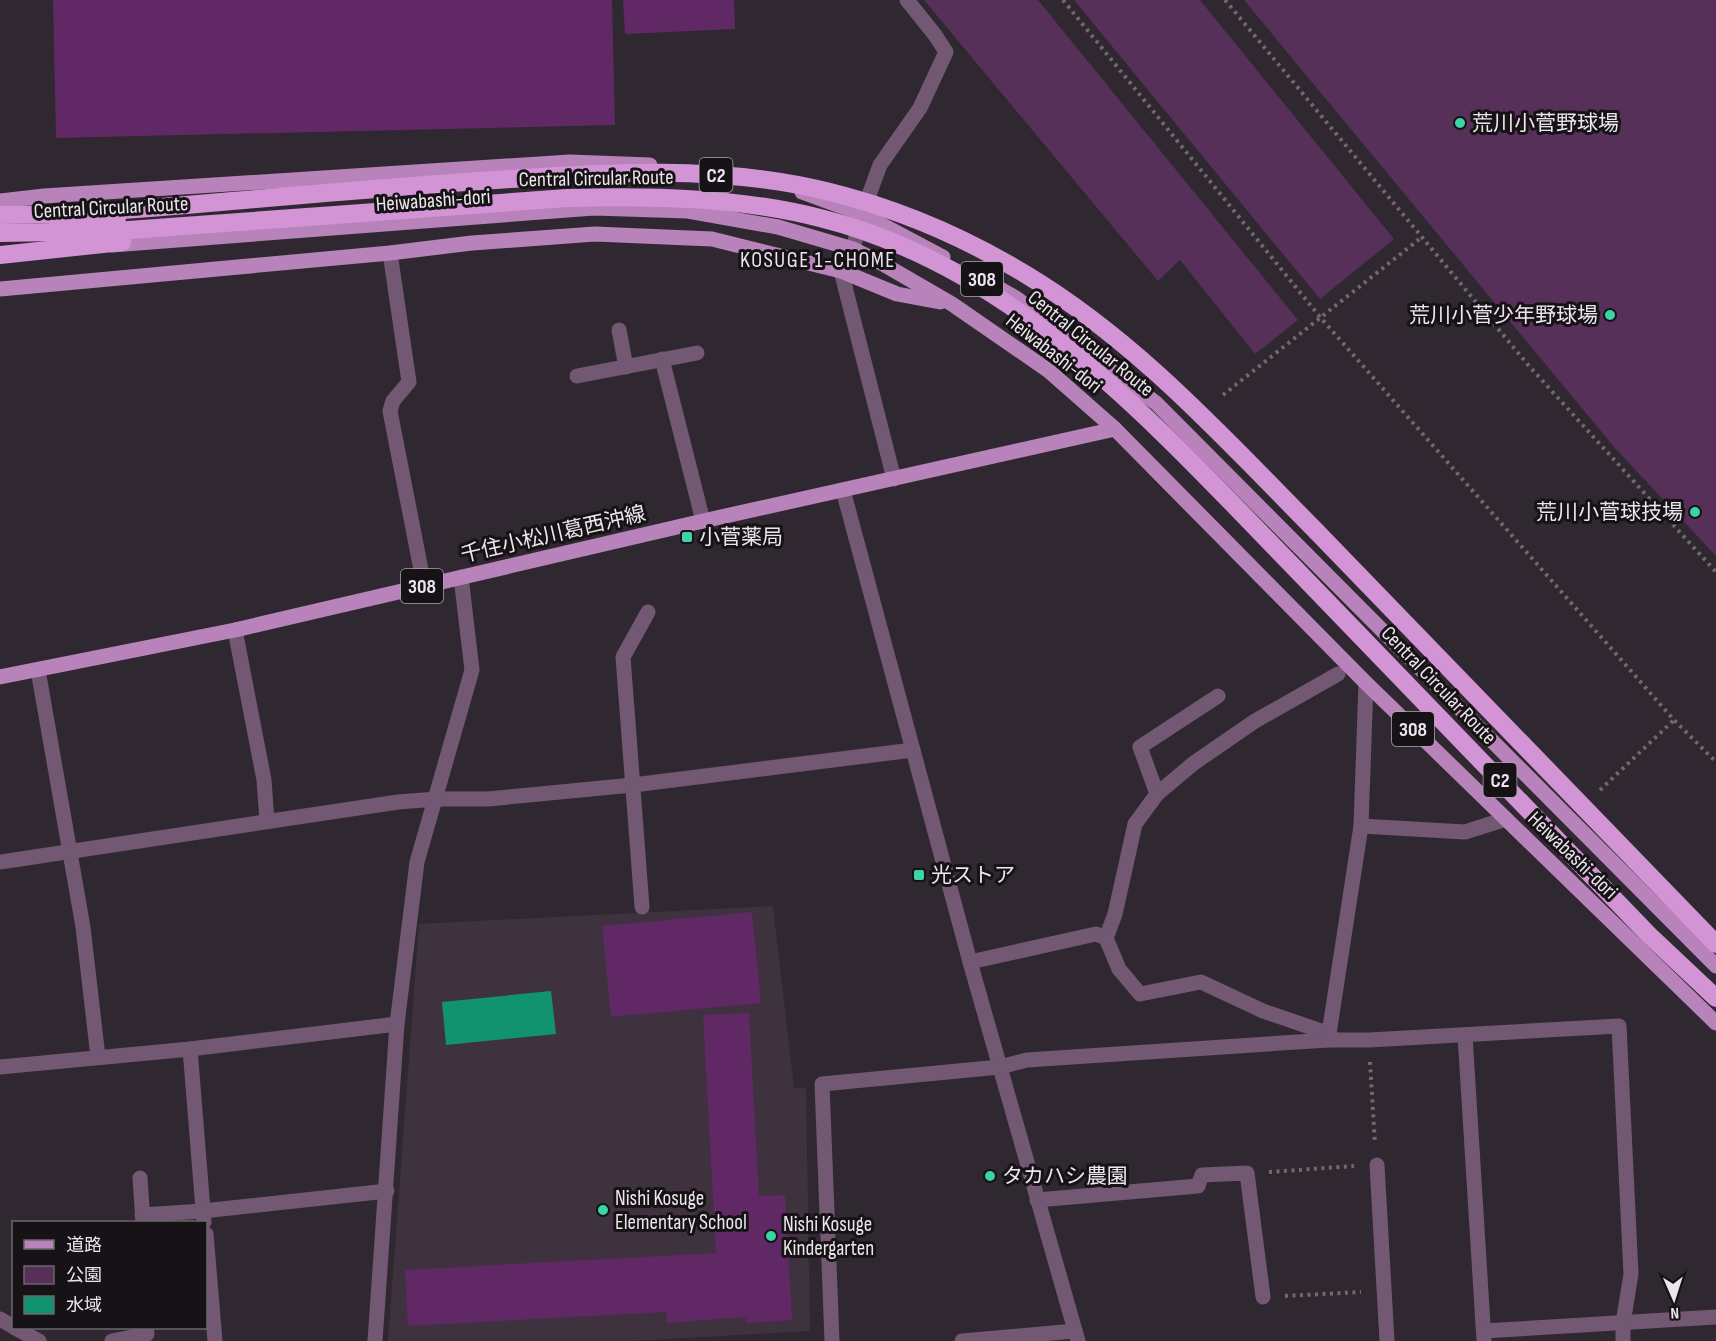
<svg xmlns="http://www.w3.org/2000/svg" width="1716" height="1341" font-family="'Sofia Sans Condensed','Noto Sans JP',sans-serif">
<rect width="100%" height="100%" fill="#302830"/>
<polygon fill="#3e323e" points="773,906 794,1088 806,1088 810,1331 632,1341 388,1341 419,924"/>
<g fill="#563058">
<polygon points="924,0 1038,0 1298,320 1255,354 1180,260 1158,281"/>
<polygon points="1074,0 1200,0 1394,239 1320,299"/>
<polygon points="1244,0 1716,0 1716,556 1614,447"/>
</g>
<polygon fill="#11936f" points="551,991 556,1034 446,1045 442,1002"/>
<g fill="#602864">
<polygon points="53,0 612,0 615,125 56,138"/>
<polygon points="623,0 734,0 735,29 625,34"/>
<polygon points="752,912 761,1003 611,1017 602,926"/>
<polygon points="749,1013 759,1196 785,1195 792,1320 747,1323 747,1317 667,1323 666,1312 408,1326 405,1270 716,1253 703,1015"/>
</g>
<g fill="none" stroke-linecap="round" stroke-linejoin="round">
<g stroke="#706970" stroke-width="4" stroke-dasharray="3 4.5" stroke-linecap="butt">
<polyline points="1063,0 1320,317 1674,720 1716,762"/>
<polyline points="1225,0 1529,366 1716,572"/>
<polyline points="1223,395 1422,237"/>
<polyline points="1600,790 1674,720"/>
<polyline points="1370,1062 1375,1144"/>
<polyline points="1269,1172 1354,1166"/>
<polyline points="1285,1296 1361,1292"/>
</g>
<g stroke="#725873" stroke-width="15">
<polyline points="853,249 862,214 880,165 920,108 946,52 935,35 907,0"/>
<polyline points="390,253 409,382 393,401 390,411 424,585"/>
<polyline points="841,271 894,479"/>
<polyline points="619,330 626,367"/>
<polyline points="662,359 703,521"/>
<polyline points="577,376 697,353"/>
<polyline points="843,490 970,962 1078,1341"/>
<polyline points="235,630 264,780 267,821"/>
<polyline points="38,670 83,927 98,1057"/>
<polyline points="1218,696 1140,747 1157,794 1135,824 1115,914 1106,938 1119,969 1140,994 1201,982 1263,1011 1330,1034"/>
<polyline points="1157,794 1194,763 1255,721 1338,674"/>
<polyline points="1361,826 1465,832 1506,819"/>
<polyline points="0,862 398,802 437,799 488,799 633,785 913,750"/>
<polyline points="642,907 623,657 648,612"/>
<polyline points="970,962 1096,934 1106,938"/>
<polyline points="1465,1035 1484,1341"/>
<polyline points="1328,1040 1361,826 1366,683"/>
<polyline points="190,1049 204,1222"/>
<polyline points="0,1067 190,1049 397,1024"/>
<polyline points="1377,1165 1387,1341"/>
<polyline points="140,1178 143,1222"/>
<polyline points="1037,1200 1198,1186 1202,1175 1247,1173 1263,1297"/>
<polyline points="142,1215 203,1211 387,1191"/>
<polyline points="206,1234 215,1341"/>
<polyline points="0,1319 14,1327"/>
<polyline points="15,1328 39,1341"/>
<polyline points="1484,1331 1716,1317"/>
<polyline points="112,1341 147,1334 146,1328"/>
<polyline points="375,1341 397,1024 417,862 472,670 461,577"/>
<polyline points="832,1341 822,1084 1000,1067 1027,1060 1328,1040 1369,1040 1619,1026 1631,1274 1623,1323 1623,1341"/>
<polyline points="962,1341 1075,1331"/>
</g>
<g stroke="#b883ba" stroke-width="15">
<polyline points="802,192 862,214 943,257"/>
<polyline points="0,201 44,196 570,162 650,165"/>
<polyline points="112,245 594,208 688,211 778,227 853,249 883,264 952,304 1049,371 1115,429 1366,683 1716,1023"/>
<polyline points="977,276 1016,298 1156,403 1716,966"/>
<polyline points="0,289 390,253 472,243 595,234 712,239 841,271 897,294 940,302"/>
<polyline points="0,677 235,630 703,521 1115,429"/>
</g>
<g stroke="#d394d6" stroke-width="18">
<polyline points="58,225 117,218"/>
<polyline points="1316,531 1716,944"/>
<polyline points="1286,559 1649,935 1716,998"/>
</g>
<g stroke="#d394d6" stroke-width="18">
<path d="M0,215c70,0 139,-6 209,-12 95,-8 191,-17 287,-23 109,-8 223,-15 330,11 70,17 138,46 199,83 112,67 200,165 291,257"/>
<path d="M0,233l115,-2 452,-33c85,-2 170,-1 253,20 195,49 331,202 466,341"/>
<polyline points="0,255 122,242"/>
</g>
</g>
<g fill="#3ad4a5" stroke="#161216" stroke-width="2">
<circle cx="1460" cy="123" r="6"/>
<circle cx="1610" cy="315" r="6"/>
<circle cx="1695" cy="512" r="6"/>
<rect x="681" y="531" width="12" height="12" rx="3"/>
<rect x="913" y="869" width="12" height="12" rx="3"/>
<circle cx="990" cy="1176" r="6"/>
<circle cx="603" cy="1210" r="6"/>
<circle cx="771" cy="1236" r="6"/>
</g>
<g text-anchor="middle" stroke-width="6" stroke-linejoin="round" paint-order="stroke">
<g fill="#161216" stroke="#aba6ab" stroke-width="1.5">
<rect x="699.5" y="158" width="33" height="34" rx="4.5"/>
<rect x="961" y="262" width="42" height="34" rx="4.5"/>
<rect x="401" y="569" width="42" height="34" rx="4.5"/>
<rect x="1392" y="712" width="42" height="34" rx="4.5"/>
<rect x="1483.5" y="763" width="33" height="34" rx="4.5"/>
</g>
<g font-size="20" font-weight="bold" fill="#ebe6eb">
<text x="716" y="182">C2</text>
<text x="982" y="286">308</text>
<text x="422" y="593">308</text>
<text x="1413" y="736">308</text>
<text x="1500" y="787">C2</text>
</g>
<g font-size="21" fill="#ebe6eb" stroke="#161216" text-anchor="start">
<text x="1472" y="130">荒川小菅野球場</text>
<text x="1598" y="322" text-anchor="end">荒川小菅少年野球場</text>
<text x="1683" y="519" text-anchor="end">荒川小菅球技場</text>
<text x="699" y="544">小菅薬局</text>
<text x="931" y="882">光ストア</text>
<text x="1002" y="1183">タカハシ農園</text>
<text x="615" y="1205">Nishi Kosuge<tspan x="615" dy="24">Elementary School</tspan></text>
<text x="783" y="1231">Nishi Kosuge<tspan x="783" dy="24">Kindergarten</tspan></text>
</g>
<g font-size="21" fill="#ebe6eb" stroke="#161216">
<text transform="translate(596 178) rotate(-1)" y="7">Central Circular Route</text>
<text transform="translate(433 200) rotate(-4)" y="7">Heiwabashi-dori</text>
<text transform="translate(111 207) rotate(-3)" y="7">Central Circular Route</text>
<text transform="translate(1091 343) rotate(39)" y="7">Central Circular Route</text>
<text transform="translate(1054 353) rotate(38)" y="7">Heiwabashi-dori</text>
<text transform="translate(553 534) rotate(-13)" y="7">千住小松川葛西沖線</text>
<text transform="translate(1439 685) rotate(46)" y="7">Central Circular Route</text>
<text transform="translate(1573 855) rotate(44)" y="7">Heiwabashi-dori</text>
</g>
<g font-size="22" letter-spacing="1.5" fill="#ebe6eb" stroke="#161216">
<text x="818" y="267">KOSUGE 1-CHOME</text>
</g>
</g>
<rect x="12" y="1221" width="195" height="108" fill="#161216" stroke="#6b676b" stroke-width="1.5"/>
<rect x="24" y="1240" width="30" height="9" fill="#b883ba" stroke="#6b676b" stroke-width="1.5"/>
<text x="66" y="1251" font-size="18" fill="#ebe6eb">道路</text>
<rect x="24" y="1266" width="30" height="18" fill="#563058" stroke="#6b676b" stroke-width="1.5"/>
<text x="66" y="1281" font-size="18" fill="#ebe6eb">公園</text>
<rect x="24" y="1296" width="30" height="18" fill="#11936f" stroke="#6b676b" stroke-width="1.5"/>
<text x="66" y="1311" font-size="18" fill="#ebe6eb">水域</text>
<g transform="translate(1674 1299) rotate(177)" stroke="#161216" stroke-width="4.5" paint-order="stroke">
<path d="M0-4.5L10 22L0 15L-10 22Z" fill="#ebe6eb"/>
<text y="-9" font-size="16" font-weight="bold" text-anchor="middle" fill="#ebe6eb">N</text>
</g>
</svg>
